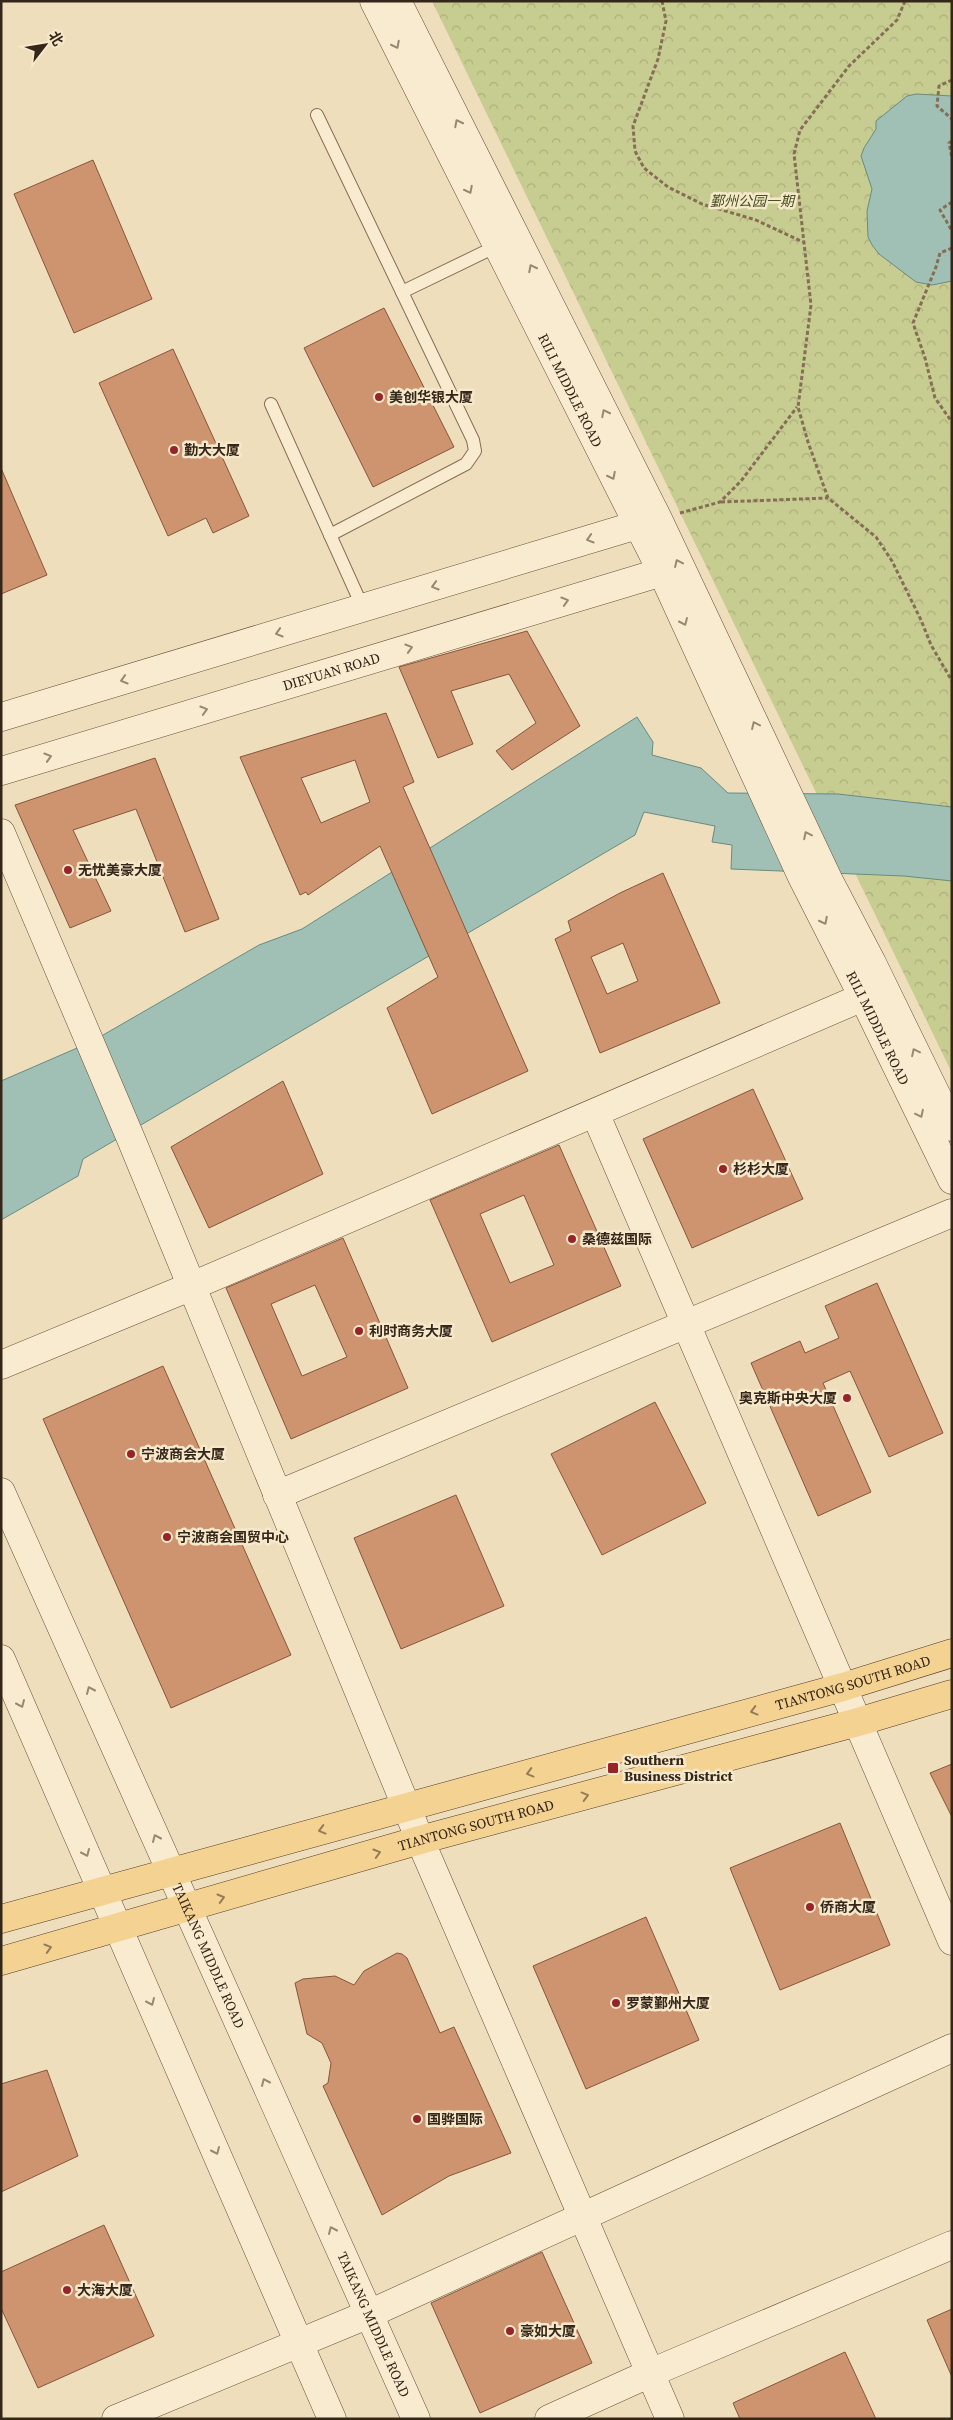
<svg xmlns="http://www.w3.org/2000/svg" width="953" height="2420" font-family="'Source Serif 4','Noto Sans SC',serif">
<defs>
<pattern id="park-crowns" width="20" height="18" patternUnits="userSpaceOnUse" patternTransform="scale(1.25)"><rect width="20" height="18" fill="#c7cc90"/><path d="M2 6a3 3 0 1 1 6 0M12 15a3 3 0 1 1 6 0" fill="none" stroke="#acaf7c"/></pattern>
</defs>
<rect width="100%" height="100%" fill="#eedebc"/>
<polygon fill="url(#park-crowns)" points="432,1 952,1 952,1073"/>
<g fill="#a0bfb5" stroke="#688c82">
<polygon points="916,94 952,96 952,281 932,285 916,282 879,254 872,245 868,237 867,211 872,189 861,156 864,148 876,129 876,121 907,96"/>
<polygon points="637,717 653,742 652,755 701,768 728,793 838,794 952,807 952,881 904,876 731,869 732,845 712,842 715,826 644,812 635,835 83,1159 78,1176 1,1220 1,1081 91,1042 259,945 302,929"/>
</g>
<g fill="#ce9470" stroke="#86563a" fill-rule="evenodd">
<polygon points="93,160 152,299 74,333 14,194"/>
<polygon points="384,308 454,447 373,487 304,348"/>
<polygon points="173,349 249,516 213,533 206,518 168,536 99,383"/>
<polygon points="1,468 47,575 1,594"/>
<polygon points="527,631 580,726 512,770 496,751 536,723 509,674 451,691 473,744 438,758 399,667"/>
<path d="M386,713l28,69 -11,5 125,284 -96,43 -45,-106 51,-31 -58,-131 -72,49 -2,-3 -6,3 -60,-138zM355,760l15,42 -49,21 -20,-45z"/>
<polygon points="155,758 219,919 185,932 136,809 73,830 111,911 70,928 15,805"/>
<path d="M663,873l57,130 -120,50 -45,-114 16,-8 -3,-10 52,-28zM623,943l15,38 -31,13 -16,-37z"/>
<polygon points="283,1081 323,1174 209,1228 171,1147"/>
<polygon points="753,1089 803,1199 692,1248 643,1139"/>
<path d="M559,1145l62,141 -129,56 -62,-142zM524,1195l30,70 -44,18 -30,-69z"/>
<path d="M343,1238l65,150 -117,51 -65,-151zM315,1285l32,72 -45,19 -31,-72z"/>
<polygon points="877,1283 943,1433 889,1457 850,1371 823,1383 871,1492 818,1516 751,1363 800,1341 805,1353 839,1338 825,1306"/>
<polygon points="163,1366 291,1655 171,1708 43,1419"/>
<polygon points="655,1402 706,1503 602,1555 551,1454"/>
<polygon points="456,1495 504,1606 401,1649 354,1538"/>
<polygon points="952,1764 952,1817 930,1773"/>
<polygon points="840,1823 890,1945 780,1990 730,1868"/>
<polygon points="646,1917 699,2040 586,2089 533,1966"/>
<polygon points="397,1953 402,1954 407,1958 440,2033 454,2027 511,2153 449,2176 382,2215 323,2086 328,2083 331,2063 322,2043 307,2034 295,1983 303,1979 335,1976 354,1985 364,1971"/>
<polygon points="47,2070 78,2156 1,2192 1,2084"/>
<polygon points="104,2225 154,2336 38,2388 1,2308 1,2272"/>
<polygon points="542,2252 592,2363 480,2413 431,2303"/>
<polygon points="952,2309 952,2377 927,2320"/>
<polygon points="845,2352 876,2419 740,2419 733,2403"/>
</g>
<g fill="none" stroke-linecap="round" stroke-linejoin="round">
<defs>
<g id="lane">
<polyline points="317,115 473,440 475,451 466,464 330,535"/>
<polyline points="402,292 497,246"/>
<polyline points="271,404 363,608"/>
</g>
<g id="secondary">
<path id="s1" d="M374,1l288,571 140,305 61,120 89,183"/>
<polyline points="397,1 658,519 828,879 872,963 952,1127"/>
<polyline points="1,717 637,525"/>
<path id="s2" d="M1,771l661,-199"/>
<polyline points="1,833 131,1139 420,1840 670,2419"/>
<polyline points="595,1113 952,1941"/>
<polyline points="1,1365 192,1286 863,997"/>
<path id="s3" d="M1,1492l415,927"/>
<polyline points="277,1495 952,1213"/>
<polyline points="1,1659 332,2419"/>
<polyline points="116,2419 369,2314 952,2048"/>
<polyline points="549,2419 655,2371 952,2245"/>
</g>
<g id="primary">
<path id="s4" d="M1,1919l842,-232 109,-34"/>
<path id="s5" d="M1,1961l419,-121 438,-118 94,-28"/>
</g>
</defs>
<use href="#lane" stroke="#866d55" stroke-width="14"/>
<use href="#secondary" stroke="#674f39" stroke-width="29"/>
<use href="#primary" stroke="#533c2a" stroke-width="29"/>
<g stroke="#866d55" stroke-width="3" stroke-dasharray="4 2.5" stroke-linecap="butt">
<polyline points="662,1 666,21 658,59 633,126 635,151 644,168 668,187 702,204 756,220 803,242"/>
<polyline points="905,1 897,20 849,66 800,130 794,154 811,305 798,407 808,442 828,498 876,537 892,561 921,620 931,645 952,681"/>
<polyline points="952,80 939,86 937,106 952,119"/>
<polyline points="952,141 949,143 952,158"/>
<polyline points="952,202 940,210 952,231"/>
<polyline points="952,248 940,253 936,267 913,323 925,358 935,398 952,422"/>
<polyline points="721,502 828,498"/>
<polyline points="680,513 720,502 741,481 797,407"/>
</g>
<use href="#lane" stroke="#f9ebcf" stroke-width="12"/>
<use href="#secondary" stroke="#f9ebcf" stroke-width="28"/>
<use href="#primary" stroke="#f4d291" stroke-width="28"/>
</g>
<defs><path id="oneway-chevron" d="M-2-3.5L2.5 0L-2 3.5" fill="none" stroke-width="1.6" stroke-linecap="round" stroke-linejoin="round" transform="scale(1.25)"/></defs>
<g stroke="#978874">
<use href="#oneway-chevron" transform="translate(396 45) rotate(63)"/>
<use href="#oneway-chevron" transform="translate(458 123) rotate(-117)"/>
<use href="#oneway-chevron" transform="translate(469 190) rotate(63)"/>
<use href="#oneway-chevron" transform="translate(532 268) rotate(-117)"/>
<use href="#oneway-chevron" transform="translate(605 413) rotate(-117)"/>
<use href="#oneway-chevron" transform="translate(612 476) rotate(63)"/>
<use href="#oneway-chevron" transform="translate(590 539) rotate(163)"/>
<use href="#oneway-chevron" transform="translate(678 563) rotate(-115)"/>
<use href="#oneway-chevron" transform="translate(435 586) rotate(163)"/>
<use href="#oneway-chevron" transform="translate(565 601) rotate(-17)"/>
<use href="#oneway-chevron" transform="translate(684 622) rotate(66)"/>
<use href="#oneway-chevron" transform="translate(279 633) rotate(163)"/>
<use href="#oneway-chevron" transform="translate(409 648) rotate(-17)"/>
<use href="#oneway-chevron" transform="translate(124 680) rotate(163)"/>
<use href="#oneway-chevron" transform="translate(204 710) rotate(-17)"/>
<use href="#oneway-chevron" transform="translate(755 725) rotate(-115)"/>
<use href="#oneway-chevron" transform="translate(48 757) rotate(-17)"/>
<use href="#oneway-chevron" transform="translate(807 835) rotate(-116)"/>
<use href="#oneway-chevron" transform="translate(824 921) rotate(63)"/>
<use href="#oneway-chevron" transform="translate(915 1052) rotate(-116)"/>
<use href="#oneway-chevron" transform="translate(920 1114) rotate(64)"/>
<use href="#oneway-chevron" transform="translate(90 1690) rotate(-114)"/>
<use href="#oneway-chevron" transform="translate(21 1704) rotate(66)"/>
<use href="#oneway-chevron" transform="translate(156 1838) rotate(-114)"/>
<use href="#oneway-chevron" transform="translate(86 1853) rotate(66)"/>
<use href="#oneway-chevron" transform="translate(151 2002) rotate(66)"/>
<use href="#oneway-chevron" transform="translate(265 2082) rotate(-114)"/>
<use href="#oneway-chevron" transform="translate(216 2151) rotate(66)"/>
<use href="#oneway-chevron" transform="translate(332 2230) rotate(-114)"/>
</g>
<g stroke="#947c56">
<use href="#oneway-chevron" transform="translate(754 1711) rotate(165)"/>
<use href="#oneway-chevron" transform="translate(530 1773) rotate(165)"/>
<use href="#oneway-chevron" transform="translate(585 1796) rotate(-15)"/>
<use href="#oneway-chevron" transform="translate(322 1830) rotate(165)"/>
<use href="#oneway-chevron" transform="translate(377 1853) rotate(-16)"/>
<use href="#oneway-chevron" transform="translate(221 1898) rotate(-16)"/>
<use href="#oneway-chevron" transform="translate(48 1948) rotate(-16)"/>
</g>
<g fill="#962428" stroke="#f6e8cb" stroke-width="2">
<circle cx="379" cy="397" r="5"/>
<circle cx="174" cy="450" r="5"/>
<circle cx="68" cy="870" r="5"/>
<circle cx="723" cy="1169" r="5"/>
<circle cx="572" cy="1239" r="5"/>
<circle cx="359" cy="1331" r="5"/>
<circle cx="847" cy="1398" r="5"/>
<circle cx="131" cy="1454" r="5"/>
<circle cx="167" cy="1537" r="5"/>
<rect x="607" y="1762" width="12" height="12" rx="2.5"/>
<circle cx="810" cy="1907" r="5"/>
<circle cx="616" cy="2003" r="5"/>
<circle cx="417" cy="2119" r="5"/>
<circle cx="67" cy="2290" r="5"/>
<circle cx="510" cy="2331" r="5"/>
</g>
<g text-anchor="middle" stroke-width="5" stroke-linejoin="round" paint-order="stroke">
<g font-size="14" font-style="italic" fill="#475220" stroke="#f6e8cb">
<text x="752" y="206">鄞州公园一期</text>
</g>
<g font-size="14" fill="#35261a" stroke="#f6e8cb">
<text dy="5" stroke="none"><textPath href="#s1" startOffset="436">RILI MIDDLE ROAD</textPath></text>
<text dy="5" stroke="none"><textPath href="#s2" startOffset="345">DIEYUAN ROAD</textPath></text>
<text dy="5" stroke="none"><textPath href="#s1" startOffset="1144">RILI MIDDLE ROAD</textPath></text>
<text dy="5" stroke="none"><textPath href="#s4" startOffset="884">TIANTONG SOUTH ROAD</textPath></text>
<text dy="5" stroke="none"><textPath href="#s5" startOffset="494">TIANTONG SOUTH ROAD</textPath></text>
<text dy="5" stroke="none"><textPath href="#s3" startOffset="508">TAIKANG MIDDLE ROAD</textPath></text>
<text dy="5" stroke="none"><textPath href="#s3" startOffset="912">TAIKANG MIDDLE ROAD</textPath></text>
</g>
<g font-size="14" font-weight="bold" fill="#35261a" stroke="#f6e8cb" text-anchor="start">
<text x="389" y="402">美创华银大厦</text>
<text x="184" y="455">勤大大厦</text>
<text x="78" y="875">无忧美豪大厦</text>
<text x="733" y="1174">杉杉大厦</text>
<text x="582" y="1244">桑德兹国际</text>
<text x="369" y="1336">利时商务大厦</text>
<text x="837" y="1403" text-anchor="end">奥克斯中央大厦</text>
<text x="141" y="1459">宁波商会大厦</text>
<text x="177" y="1542">宁波商会国贸中心</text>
<text x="624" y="1765">Southern<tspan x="624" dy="16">Business District</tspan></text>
<text x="820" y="1912">侨商大厦</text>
<text x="626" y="2008">罗蒙鄞州大厦</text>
<text x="427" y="2124">国骅国际</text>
<text x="77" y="2295">大海大厦</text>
<text x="520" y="2336">豪如大厦</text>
</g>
</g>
<rect width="953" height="2420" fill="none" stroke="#35261a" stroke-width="5"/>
<g transform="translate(45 45) rotate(59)" stroke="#f6e8cb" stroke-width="4" paint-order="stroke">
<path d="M0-4L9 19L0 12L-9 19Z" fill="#35261a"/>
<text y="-8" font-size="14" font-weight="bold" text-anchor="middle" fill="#35261a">北</text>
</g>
</svg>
